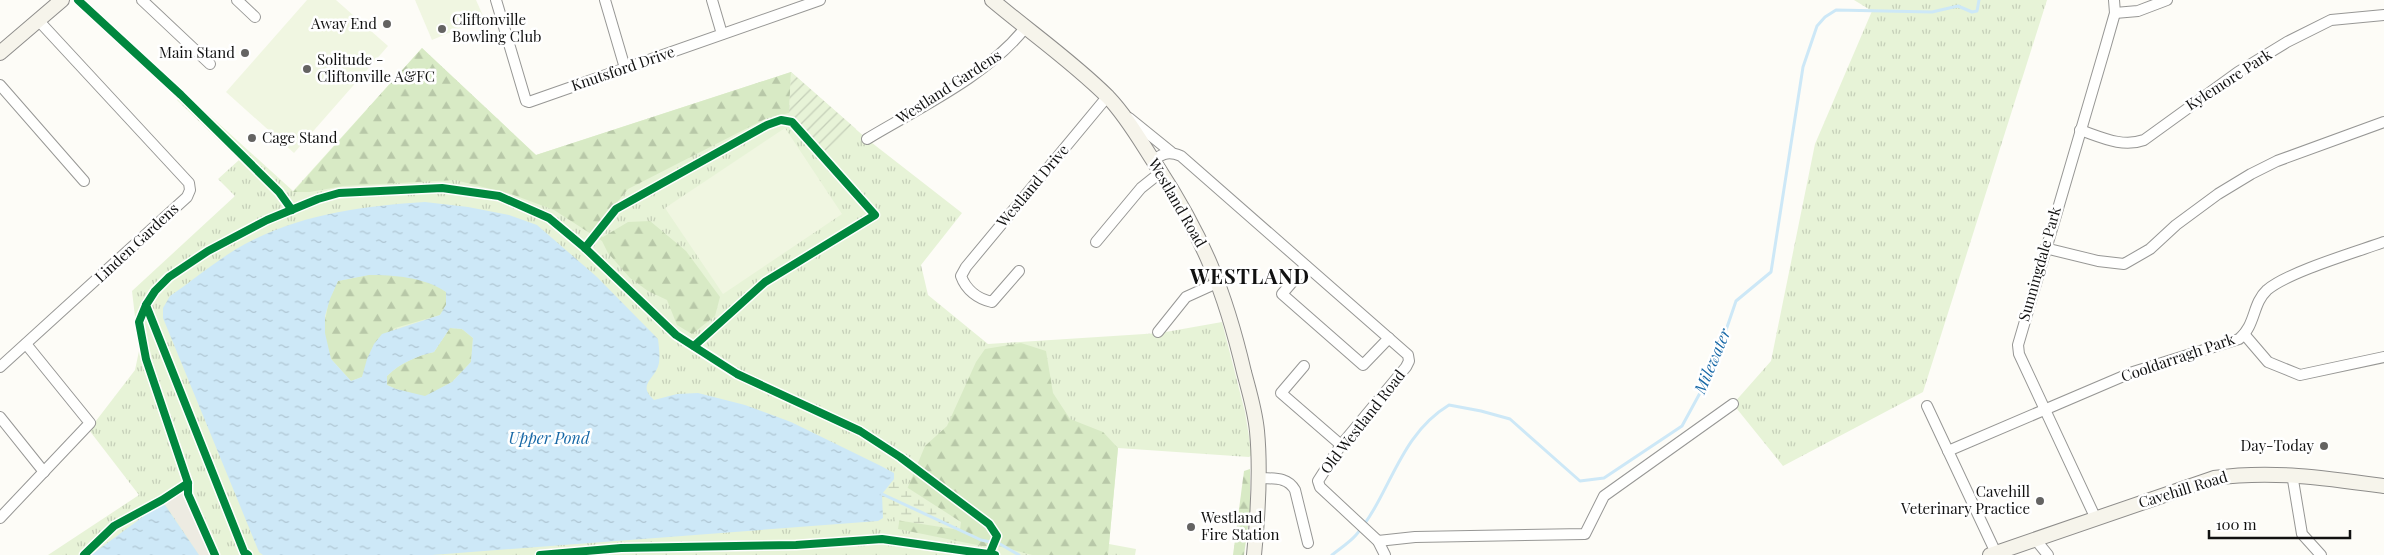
<svg xmlns="http://www.w3.org/2000/svg" width="2384" height="555" font-family="'Playfair Display',serif">
<defs>
<pattern id="grass-tufts" width="24" height="20" patternUnits="userSpaceOnUse" patternTransform="scale(1.25)"><rect width="24" height="20" fill="#e7f3d7"/><path d="M3 7l-1-3M5 7V3M7 7l1-3M15 17l-1-3M17 17v-4M19 17l1-3" fill="none" stroke="#c5cfb8"/></pattern>
<pattern id="forest-firs" width="22" height="20" patternUnits="userSpaceOnUse" patternTransform="scale(1.25)"><rect width="22" height="20" fill="#d8eac5"/><path d="M5 1l3.5 6h-7zM16 11l3.5 6h-7z" fill="#b8c8a8"/></pattern>
<pattern id="wetland-marsh" width="20" height="14" patternUnits="userSpaceOnUse" patternTransform="scale(1.25)"><rect width="20" height="14" fill="#e7f3d7"/><path d="M1 5h8M5 5V1M11 12h8M15 12V8" fill="none" stroke="#c5cfb8"/></pattern>
<pattern id="garden-furrows" width="10" height="10" patternUnits="userSpaceOnUse" patternTransform="scale(1.25)"><rect width="10" height="10" fill="#e7f3d7"/><path d="M-1 1l2-2M0 10L10 0M9 11l2-2" fill="none" stroke="#c5cfb8"/></pattern>
<pattern id="water-ripples" width="26" height="14" patternUnits="userSpaceOnUse" patternTransform="scale(1.25)"><rect width="26" height="14" fill="#cde8f7"/><path d="M2 4q2-2 4 0t4 0M15 11q2-2 4 0t4 0" fill="none" stroke="#afc6d3"/></pattern>
</defs>
<rect width="100%" height="100%" fill="#fdfcf7"/>
<g fill="url(#grass-tufts)">
<polygon points="1854,0 2047,0 1923,392 1783,466 1733,404 1771,361 1815,144 1872,11"/>
<polygon points="422,48 536,155 791,72 867,139 962,213 921,265 928,295 988,344 1160,333 1222,322 1245,412 1252,455 1249,457 1118,448 1109,544 1136,549 1135,555 48,555 139,495 89,430 135,370 139,351 132,291 235,196 218,179 239,160 177,100 184,92 293,191"/>
</g>
<g fill="url(#forest-firs)">
<polygon points="422,48 536,155 791,72 789,113 767,118 628,189 593,232 603,237 628,222 650,221 686,251 720,297 715,316 692,334 677,325 667,300 648,291 630,278 608,253 602,241 554,210 511,194 455,180 343,186 310,192 293,192"/>
<polygon points="382,272 433,282 446,292 446,305 440,315 395,328 374,344 362,377 351,381 331,359 323,331 329,300 338,281"/>
<path d="M450,328l12,1 11,9 -2,24 -19,20 -27,15 -29,-8 -9,-4v-9c13,-13 30,-20 47,-24z"/>
<polygon points="1021,343 1046,351 1053,393 1070,419 1103,432 1118,448 1108,555 1032,555 1002,547 982,546 898,529 903,499 925,446 947,426 976,362 985,349"/>
<polygon points="1250,469 1250,511 1244,555 1233,555 1244,471"/>
</g>
<polygon fill="url(#wetland-marsh)" points="894,479 961,522 960,530 883,518 882,494"/>
<polygon fill="url(#garden-furrows)" points="791,72 856,129 828,153 789,113"/>
<g fill="#f0f6e1">
<polygon points="307,0 336,0 388,46 294,153 226,92"/>
<polygon points="415,0 476,0 484,18 432,40"/>
<polygon points="785,128 842,214 723,294 665,208"/>
</g>
<polygon fill="#edebe2" points="188,483 220,555 199,555 161,498"/>
<g fill="url(#water-ripples)" fill-rule="evenodd">
<path d="M425,202l43,5 41,8 28,10 60,52 61,62c1,8 2,16 1,24 -3,16 -23,21 -5,37l23,-6 21,-1 47,12 46,17 90,44 13,7v6l-12,15 1,24 -5,3 -446,34h-169l-4,-3 -96,-234v-10l7,-12c25,-17 49,-38 75,-52 56,-30 119,-38 180,-42zM369,275c25,0 55,2 77,17v13l-6,10 -58,19 -8,10 -7,15 -5,18 -11,4 -20,-22 -6,-26v-17l5,-17 8,-18zM450,328l12,1 11,9 -2,24 -19,20 -27,14 -29,-7 -9,-4v-9c13,-13 30,-20 47,-24z"/>
<polygon points="163,502 199,555 91,555"/>
</g>
<g fill="none" stroke-linecap="round" stroke-linejoin="round">
<g stroke="#cde8f7" stroke-width="3">
<polyline points="882,494 981,540 1000,544 1019,555"/>
<path d="M1332,555c7,-6 17,-12 24,-20 35,-41 42,-99 93,-130l32,6 29,8 70,62 24,-3 78,-52 30,-55 24,-70 35,-29 32,-205 14,-41 8,-9 11,-7 96,2 26,-6 14,6 5,-1 2,-11"/>
</g>
<defs>
<g id="street">
<polyline points="142,0 210,64"/>
<polyline points="237,0 255,17"/>
<polyline points="496,0 526,101 529,102 820,0"/>
<polyline points="605,0 625,68"/>
<polyline points="712,0 722,34"/>
<polyline points="2115,13 2138,11 2167,0"/>
<polyline points="0,85 84,181"/>
<polyline points="1129,118 1171,152"/>
<path d="M2080,130c21,7 42,18 64,10l94,-68 49,-30 44,-22 53,-5"/>
<path d="M867,139c53,-32 120,-63 158,-111"/>
<path d="M1153,160c11,-7 16,-9 28,-4l227,199 1,6 -3,6 -65,78 -23,36 2,6 58,54 7,14"/>
<polyline points="1096,242 1141,188 1161,172"/>
<polyline points="2045,248 2098,261 2124,264 2150,249 2176,225 2218,194 2251,174 2277,161 2384,122"/>
<polyline points="1306,266 1282,294 1363,365 1389,338"/>
<path d="M1019,271l-27,31c-14,-3 -26,-12 -31,-26l5,-9 141,-170"/>
<polyline points="1158,332 1186,297 1219,282"/>
<polyline points="2244,334 2268,362 2300,375 2384,357"/>
<polyline points="1304,366 1281,393 1341,445"/>
<polyline points="0,367 187,197 190,190 189,183 38,20"/>
<polyline points="1927,406 1996,553"/>
<polyline points="0,417 44,472"/>
<path d="M1948,451l185,-79 106,-33c17,-14 13,-35 28,-49 21,-18 89,-38 117,-48"/>
<polyline points="2292,474 2302,534 2321,555"/>
<path d="M1259,478c14,1 28,-2 36,12l13,53"/>
<polyline points="0,518 90,423 26,344"/>
<polyline points="2096,519 2019,354 2018,345 2105,48 2115,13 2114,0"/>
<polyline points="2035,539 2048,555"/>
<polyline points="1378,541 1415,537 1585,534 1604,496 1733,404"/>
</g>
<g id="secondary">
<path d="M992,0c38,32 81,62 116,97 20,21 34,47 50,71 45,69 67,123 86,204 5,19 11,38 13,59 4,41 1,83 -3,124"/>
<polyline points="0,53 62,0"/>
<path d="M1990,555l224,-77c58,-8 113,0 170,8"/>
</g>
</defs>
<use href="#street" stroke="#979795" stroke-width="12"/>
<use href="#secondary" stroke="#8e8d8b" stroke-width="16"/>
<use href="#street" stroke="#fffffe" stroke-width="10"/>
<use href="#secondary" stroke="#f6f4eb" stroke-width="14"/>
<defs>
<g id="cycleway">
<polyline points="78,0 181,95 279,192 292,210"/>
<polyline points="585,248 616,209 767,125 781,120 792,122 875,215 765,282 694,346"/>
<polyline points="146,305 139,322 146,359 188,483 188,494 215,555"/>
<polyline points="84,555 114,526 162,500 188,483"/>
<polyline points="248,555 244,552 146,305 155,291 169,277 208,251 267,220 318,199 339,193 442,188 499,196 549,218 585,248 676,335 737,374 860,431 900,457 989,524 997,536 990,553"/>
<polyline points="540,555 621,548 796,545 882,539 995,555"/>
</g>
</defs>
<use href="#cycleway" stroke="#fff" stroke-width="11"/>
<use href="#cycleway" stroke="#00873e" stroke-width="8"/>
</g>
<g fill="#646362" stroke="#fff" stroke-width="2">
<circle cx="387" cy="24" r="5"/>
<circle cx="442" cy="29" r="5"/>
<circle cx="245" cy="53" r="5"/>
<circle cx="307" cy="69" r="5"/>
<circle cx="252" cy="138" r="5"/>
<circle cx="2324" cy="446" r="5"/>
<circle cx="2040" cy="501" r="5"/>
<circle cx="1191" cy="527" r="5"/>
</g>
<g text-anchor="middle" stroke-width="5" stroke-linejoin="round" paint-order="stroke">
<g font-size="15" fill="#111" stroke="#fff" text-anchor="start">
<text x="452" y="25">Cliftonville<tspan x="452" dy="17">Bowling Club</tspan></text>
<text x="377" y="29" text-anchor="end">Away End</text>
<text x="235" y="58" text-anchor="end">Main Stand</text>
<text x="317" y="65">Solitude -<tspan x="317" dy="17">Cliftonville A&amp;FC</tspan></text>
<text x="262" y="143">Cage Stand</text>
<text x="2314" y="451" text-anchor="end">Day-Today</text>
<text x="2030" y="497" text-anchor="end">Cavehill<tspan x="2030" dy="17">Veterinary Practice</tspan></text>
<text x="1201" y="523">Westland<tspan x="1201" dy="17">Fire Station</tspan></text>
</g>
<g font-size="15" fill="#111" stroke="#fff">
<text transform="translate(623 69) rotate(-19)" y="5">Knutsford Drive</text>
<text transform="translate(2229 80) rotate(-33)" y="5">Kylemore Park</text>
<text transform="translate(949 87) rotate(-33)" y="5">Westland Gardens</text>
<text transform="translate(1033 186) rotate(-50)" y="5">Westland Drive</text>
<text transform="translate(1177 203) rotate(60)" y="5">Westland Road</text>
<text transform="translate(137 243) rotate(-43)" y="5">Linden Gardens</text>
<text transform="translate(2040 264) rotate(-74)" y="5">Sunningdale Park</text>
<text transform="translate(2178 358) rotate(-19)" y="5">Cooldarragh Park</text>
<text transform="translate(1363 422) rotate(-52)" y="5">Old Westland Road</text>
<text transform="translate(2183 490) rotate(-17)" y="5">Cavehill Road</text>
</g>
<g font-size="16" font-style="italic" fill="#1768a6" stroke="#fff">
<text transform="translate(1712 361) rotate(-67)" y="6">Milewater</text>
<text x="549" y="444">Upper Pond</text>
</g>
<g font-size="20" font-weight="bold" letter-spacing="1" fill="#111" stroke="#fff">
<text x="1250" y="284">WESTLAND</text>
</g>
</g>
<path d="M2209 530v8h141v-8" fill="none" stroke="#111111" stroke-width="2.5"/>
<text x="2216" y="530" font-size="15" fill="#111111" stroke="#ffffff" stroke-width="4" paint-order="stroke">100 m</text>
</svg>
